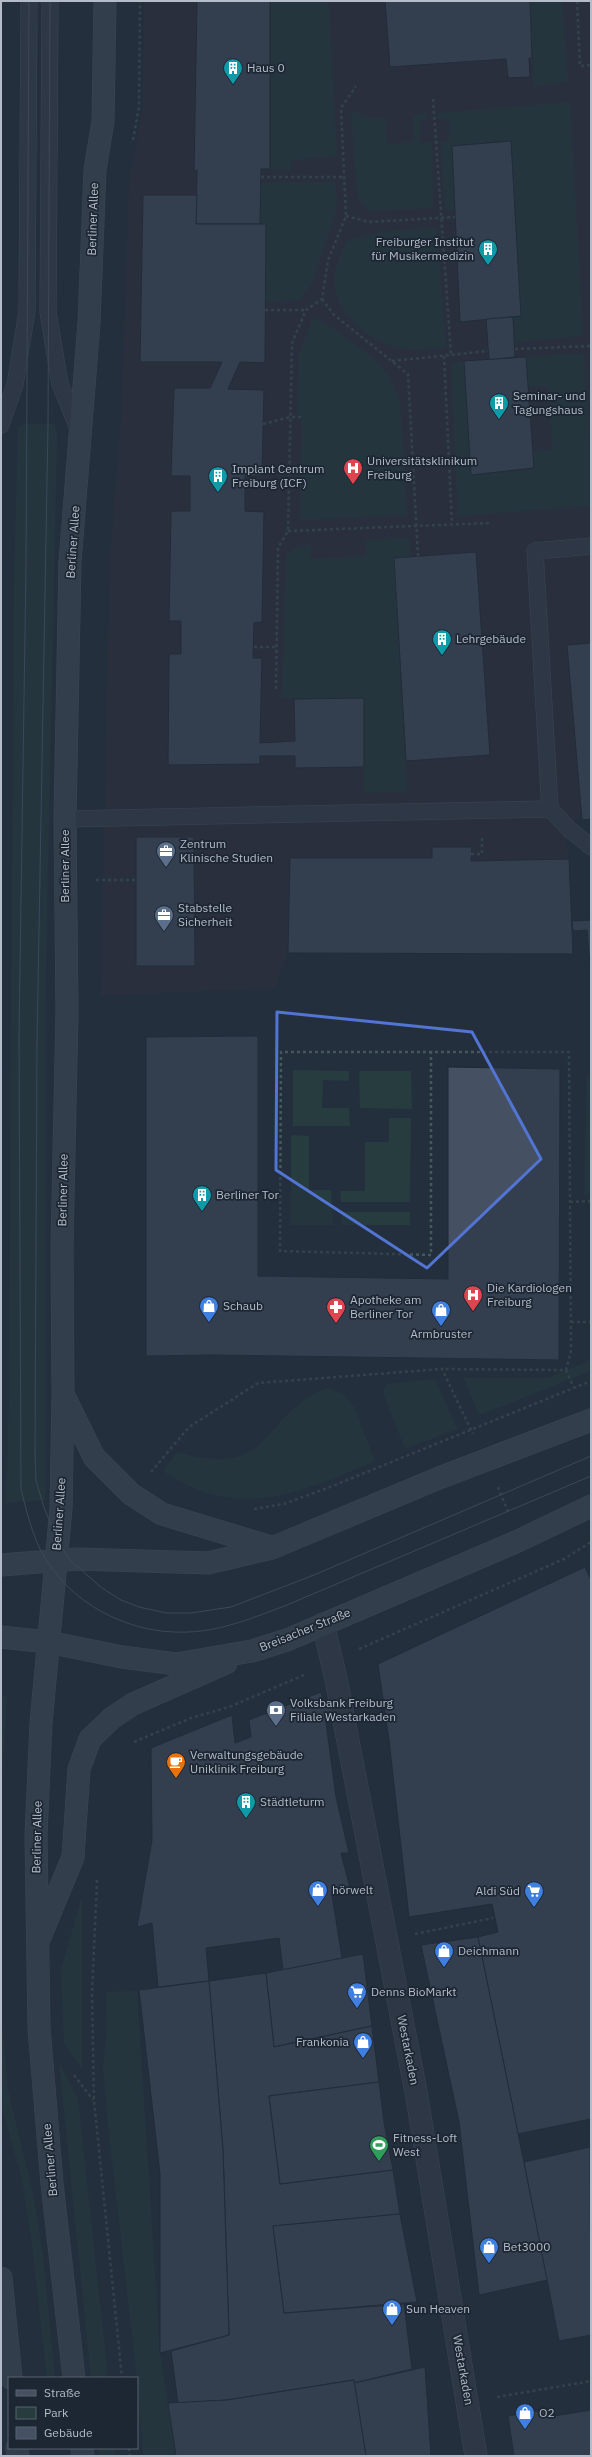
<svg xmlns="http://www.w3.org/2000/svg" width="592" height="2457" font-family="'IBM Plex Sans',sans-serif">
<rect width="100%" height="100%" fill="#242f3e"/>
<polygon fill="#32303f" points="144,1 591,1 591,819 582,820 581,817 574,820 566,841 569,859 573,954 288,953 274,988 101,995 110,562 122,408 129,184 143,105"/>
<g fill="#263c3f">
<polygon points="270,1 326,1 329,8 337,156 291,160 291,170 270,169"/>
<polygon points="530,1 562,1 568,81 534,87"/>
<polygon points="570,102 583,336 514,342 513,317 521,316 511,141 452,146 454,210 445,210 441,142 449,141 449,119 438,119 438,113"/>
<polygon points="351,111 367,117 386,118 387,145 413,142 413,115 427,113 427,120 420,121 420,143 432,142 433,208 370,211 362,205 357,191"/>
<polygon points="335,182 337,207 312,283 299,300 265,302 266,224 260,224 261,183"/>
<path d="M436,227l10,120c-12,1 -25,3 -37,2 -35,-2 -83,-40 -73,-79 2,-10 7,-19 11,-29l32,-9z"/>
<polygon points="313,318 328,325 369,355 388,375 400,400 407,515 300,520 302,416 297,415 299,354"/>
<polygon points="584,353 591,463 591,506 458,516 451,363 464,361 471,475 534,469 533,452 553,449 548,386 528,387 526,357"/>
<polygon points="25,424 54,424 57,430 45,1018 45,1500 6,1503 9,1395 14,584 18,427"/>
<polygon points="409,538 410,557 394,558 407,792 364,793 364,698 282,698 286,556 296,548 311,544 311,559 366,556 366,540"/>
<polygon points="293,1070 349,1071 349,1081 323,1080 322,1108 349,1108 350,1126 293,1126"/>
<polygon points="359,1071 411,1071 412,1109 360,1108"/>
<polygon points="587,1076 591,1076 591,1194 584,1194"/>
<polygon points="389,1118 411,1118 410,1202 341,1202 340,1191 365,1191 365,1142 389,1142"/>
<polygon points="291,1135 309,1136 309,1190 331,1190 333,1225 291,1225"/>
<polygon points="342,1212 410,1212 410,1225 341,1225"/>
<polygon points="591,1360 591,1371 479,1415 464,1378 548,1378"/>
<polygon points="435,1379 457,1429 405,1449 383,1393 386,1384"/>
<path d="M326,1388l16,5 12,14 21,54c-76,32 -136,61 -212,10l14,-19c97,29 82,-36 149,-64z"/>
<polygon points="1,1696 7,1697 1,1794"/>
<polygon points="82,1896 82,2068 64,2044 61,1970"/>
<polygon points="137,1991 160,2353 176,2456 143,2456 137,2378 109,2134 103,2066 107,2031 106,1992"/>
<polygon points="1,2009 8,2090 33,2194 43,2256 55,2378 47,2378 31,2236 22,2180 1,2103"/>
<polygon points="59,2062 78,2099 108,2378 91,2378"/>
<polygon points="98,2448 115,2448 116,2456 99,2456"/>
</g>
<g fill="#455162" stroke="#1f2835">
<polygon points="197,1 270,1 270,169 261,169 260,224 196,224 197,170 194,171"/>
<polygon points="385,1 530,1 532,58 529,58 530,77 508,78 506,59 390,67"/>
<polygon points="511,141 521,316 460,322 452,146"/>
<polygon points="143,195 197,195 196,224 266,224 265,363 240,362 228,389 264,390 262,476 245,476 245,511 264,512 262,622 254,623 253,658 262,658 260,743 295,741 294,699 364,698 364,767 295,768 295,756 260,756 260,764 168,765 169,654 181,654 181,621 169,621 171,511 190,511 190,476 171,476 174,388 210,388 222,362 140,362"/>
<polygon points="513,317 515,357 489,360 486,319"/>
<polygon points="526,357 534,468 471,475 464,361"/>
<polygon points="476,552 490,755 406,761 394,558"/>
<polygon points="591,643 591,819 582,820 567,645"/>
<polygon points="136,837 194,837 195,966 136,966"/>
<polygon points="432,847 472,847 471,861 569,859 573,954 288,953 290,858 432,858"/>
<polygon points="591,920 591,977 587,930 573,931 572,921"/>
<polygon points="258,1036 258,1276 448,1279 448,1067 560,1069 559,1360 212,1355 146,1356 146,1037"/>
<polygon points="585,1567 591,1580 591,2119 518,2134 478,1937 498,1932 492,1904 409,1917 389,1740 378,1664"/>
<polygon points="321,1692 323,1702 330,1706 331,1710 325,1715 336,1797 349,1853 341,1853 351,1892 332,1895 342,1958 283,1970 279,1938 206,1948 209,1981 158,1987 152,1923 137,1927 152,1840 151,1748 232,1715 235,1743 251,1737 249,1720"/>
<polygon points="478,1937 548,2280 479,2295 459,2122 421,1945"/>
<polygon points="363,1954 372,2026 274,2047 266,1973"/>
<polygon points="266,1973 274,2047 372,2026 379,2082 269,2096 280,2184 393,2170 400,2214 273,2226 284,2313 404,2304 412,2369 354,2383 354,2380 227,2400 178,2403 171,2351 229,2335 223,2150 209,1981"/>
<polygon points="209,1981 223,2150 229,2335 160,2353 160,2174 139,1990"/>
<polygon points="379,2082 384,2122 393,2170 280,2184 269,2096"/>
<polygon points="590,2147 591,2335 559,2341 524,2162"/>
<polygon points="400,2214 417,2302 284,2313 273,2226"/>
<polygon points="425,2367 431,2456 366,2456 354,2383"/>
<polygon points="354,2380 366,2456 176,2456 168,2403 227,2400"/>
<polygon points="545,2410 547,2417 591,2410 591,2456 514,2456 508,2416"/>
</g>
<g fill="none" stroke-linecap="round" stroke-linejoin="round">
<defs>
<g id="service">
<polyline points="50,1 48,312 60,384 79,431"/>
<polyline points="1,425 15,385 27,311 29,1"/>
<polyline points="550,809 570,830 591,847"/>
<polyline points="65,819 550,809 535,551 591,546"/>
</g>
<polyline id="pedestrian" points="323,1624 336,1679 416,2092 476,2456"/>
<g id="secondary">
<polyline points="65,1398 94,1457 131,1494 162,1514 271,1547"/>
<polyline points="1,1565 77,1559 208,1563 272,1548 439,1478 591,1420"/>
<polyline points="1,1637 48,1642 122,1657 176,1664 252,1651 287,1640 518,1541 591,1506"/>
<polyline points="40,1937 73,1857 79,1769 90,1739 112,1718 133,1704 226,1663"/>
<polyline points="1,2278 11,2378"/>
<polyline points="74,2378 52,2183 39,2028 36,1835 41,1723 61,1509 63,1395 62,1247 67,1012 65,819 70,562 89,323 95,170 103,121 105,1"/>
<polyline points="17,2448 18,2456"/>
<polyline points="82,2448 83,2456"/>
</g>
</defs>
<use href="#service" stroke="#565f6c" stroke-width="17"/>
<use href="#pedestrian" stroke="#565f6c" stroke-width="23"/>
<use href="#secondary" stroke="#565f6c" stroke-width="23"/>
<g stroke="#44595c" stroke-width="2.5" stroke-dasharray="3 3" stroke-linecap="butt">
<polyline points="577,1 580,66 591,65"/>
<polyline points="433,99 451,355"/>
<polyline points="133,140 139,107 140,1"/>
<polyline points="261,177 345,177"/>
<polyline points="346,216 369,222 455,217"/>
<polyline points="322,299 334,315 408,374 418,556"/>
<polyline points="265,310 306,310"/>
<polyline points="515,349 591,346"/>
<polyline points="444,356 452,524"/>
<polyline points="392,361 488,351"/>
<polyline points="263,424 290,417 302,417"/>
<polyline points="288,531 490,523"/>
<polyline points="254,647 276,647"/>
<polyline points="276,689 278,548 288,531 292,343 306,310 322,299 328,260 346,216 341,108 356,86"/>
<polyline points="471,854 482,854 482,837"/>
<polyline points="96,880 136,880"/>
<polyline points="431,1051 431,1255 280,1251 281,1052 569,1052 571,1351 566,1370 442,1369"/>
<polyline points="570,1202 591,1201"/>
<polyline points="571,1322 591,1322"/>
<polyline points="566,1370 574,1388"/>
<polyline points="151,1472 189,1427 258,1383 442,1369 473,1434"/>
<polyline points="498,1487 508,1512"/>
<polyline points="254,1509 284,1504 330,1487 591,1381"/>
<polyline points="359,1649 564,1559 591,1542"/>
<polyline points="134,1742 191,1718 229,1707 304,1675"/>
<polyline points="97,1880 92,1993 94,2100 122,2378"/>
<polyline points="415,1934 493,1918"/>
<polyline points="74,2075 93,2100"/>
<polyline points="497,2397 591,2381"/>
<polyline points="129,2448 130,2456"/>
</g>
<use href="#service" stroke="#38414e" stroke-width="16"/>
<use href="#pedestrian" stroke="#38414e" stroke-width="22"/>
<use href="#secondary" stroke="#465061" stroke-width="22"/>
<g stroke="#5a6575" stroke-width="1">
<path d="M29,1l-3,565 -7,469 2,454c5,20 10,41 19,60 27,54 89,86 148,83 34,-1 67,-15 99,-27l304,-129"/>
<polyline points="50,1 48,426 37,1042 35,1453 36,1481 45,1510 58,1541 70,1560 102,1588 121,1600 139,1607 166,1613 191,1613 231,1607 314,1575 591,1456"/>
</g>
</g>
<path d="M0 0H592V2457H0ZM277,1012l195,20 69,127 -114,109 -151,-98z" fill="#242f3e" fill-opacity=".55" fill-rule="evenodd"/>
<path fill="none" stroke="#5274d3" stroke-width="3" stroke-linejoin="round" d="M277,1012l195,20 69,127 -114,109 -151,-98z"/>
<defs>
<symbol id="building-pin" viewBox="-11 -11 22 30"><path d="M0 17L-7.5 6A9.5 9.5 0 1 1 7.5 6Z" fill="#0f9aa8" stroke="#1d2633"/><path d="M-4-6H4V6H1V3H-1V6H-4ZM-2.5-4.3h1.7v1.8h-1.7ZM.8-4.3h1.7v1.8H.8ZM-2.5-1h1.7V.8h-1.7ZM.8-1h1.7V.8H.8Z" fill="#fff"/></symbol>
<symbol id="hospital-pin" viewBox="-11 -11 22 30"><path d="M0 17L-7.5 6A9.5 9.5 0 1 1 7.5 6Z" fill="#e0444e" stroke="#1d2633"/><path d="M-5-5h3v3.5h4V-5h3V5h-3V1.5h-4V5h-3Z" fill="#fff"/></symbol>
<symbol id="office-pin" viewBox="-11 -11 22 30"><path d="M0 17L-7.5 6A9.5 9.5 0 1 1 7.5 6Z" fill="#5c6f8a" stroke="#1d2633"/><path d="M-6-3h4V-5.5h4V-3h4V5H-6ZM-1-4.5V-3h2v-1.5ZM-6 0V1H6V0Z" fill="#fff"/></symbol>
<symbol id="shop-pin" viewBox="-11 -11 22 30"><path d="M0 17L-7.5 6A9.5 9.5 0 1 1 7.5 6Z" fill="#3f7fe0" stroke="#1d2633"/><path d="M-5-2.5h2.3a2.7 3.5 0 0 1 5.4 0H5L5.5 6h-11ZM-1.5-2.5h3a1.5 2.3 0 0 0-3 0Z" fill="#fff"/></symbol>
<symbol id="pharmacy-pin" viewBox="-11 -11 22 30"><path d="M0 17L-7.5 6A9.5 9.5 0 1 1 7.5 6Z" fill="#e0444e" stroke="#1d2633"/><path d="M-2-6h4v4h4v4h-4v4h-4v-4h-4v-4h4Z" fill="#fff"/></symbol>
<symbol id="bank-pin" viewBox="-11 -11 22 30"><path d="M0 17L-7.5 6A9.5 9.5 0 1 1 7.5 6Z" fill="#5c6f8a" stroke="#1d2633"/><path d="M-6-4H6V4H-6ZM0-2.3a2.3 2.3 0 1 0 0 4.6a2.3 2.3 0 1 0 0-4.6Z" fill="#fff"/></symbol>
<symbol id="cafe-pin" viewBox="-11 -11 22 30"><path d="M0 17L-7.5 6A9.5 9.5 0 1 1 7.5 6Z" fill="#e8710a" stroke="#1d2633"/><path d="M-5.5-4.5H6V0H3Q3 3.5 0 3.5H-2.5Q-5.5 3.5-5.5 0ZM3-3.2v2h1.7v-2ZM-6 4.5H4V6H-6Z" fill="#fff"/></symbol>
<symbol id="supermarket-pin" viewBox="-11 -11 22 30"><path d="M0 17L-7.5 6A9.5 9.5 0 1 1 7.5 6Z" fill="#3f7fe0" stroke="#1d2633"/><path d="M-6-5.5h2.5l.6 2H6L4.5 2H-2.5L-4.4-4H-6ZM-1.5 3.2a1.3 1.3 0 1 0 .1 0ZM3 3.2a1.3 1.3 0 1 0 .1 0Z" fill="#fff"/></symbol>
<symbol id="stadium-pin" viewBox="-11 -11 22 30"><path d="M0 17L-7.5 6A9.5 9.5 0 1 1 7.5 6Z" fill="#2e9e5b" stroke="#1d2633"/><path d="M0-5a6.5 5 0 1 0 0 10a6.5 5 0 1 0 0-10ZM-3.5-1.8h7v3.6h-7Z" fill="#fff"/></symbol>
</defs>
<g fill-rule="evenodd">
<use href="#building-pin" x="222" y="57" width="22" height="30"/>
<use href="#building-pin" x="477" y="238" width="22" height="30"/>
<use href="#building-pin" x="488" y="392" width="22" height="30"/>
<use href="#hospital-pin" x="342" y="457" width="22" height="30"/>
<use href="#building-pin" x="207" y="465" width="22" height="30"/>
<use href="#building-pin" x="431" y="628" width="22" height="30"/>
<use href="#office-pin" x="155" y="840" width="22" height="30"/>
<use href="#office-pin" x="153" y="904" width="22" height="30"/>
<use href="#building-pin" x="191" y="1184" width="22" height="30"/>
<use href="#hospital-pin" x="462" y="1284" width="22" height="30"/>
<use href="#shop-pin" x="198" y="1295" width="22" height="30"/>
<use href="#pharmacy-pin" x="325" y="1296" width="22" height="30"/>
<use href="#shop-pin" x="430" y="1299" width="22" height="30"/>
<use href="#bank-pin" x="265" y="1699" width="22" height="30"/>
<use href="#cafe-pin" x="165" y="1751" width="22" height="30"/>
<use href="#building-pin" x="235" y="1791" width="22" height="30"/>
<use href="#shop-pin" x="307" y="1879" width="22" height="30"/>
<use href="#supermarket-pin" x="523" y="1880" width="22" height="30"/>
<use href="#shop-pin" x="433" y="1940" width="22" height="30"/>
<use href="#supermarket-pin" x="346" y="1981" width="22" height="30"/>
<use href="#shop-pin" x="352" y="2031" width="22" height="30"/>
<use href="#stadium-pin" x="368" y="2134" width="22" height="30"/>
<use href="#shop-pin" x="478" y="2236" width="22" height="30"/>
<use href="#shop-pin" x="381" y="2298" width="22" height="30"/>
<use href="#shop-pin" x="514" y="2402" width="22" height="30"/>
</g>
<g text-anchor="middle" stroke-width="3.5" stroke-linejoin="round" paint-order="stroke">
<g font-size="12" fill="#b4bcc9" stroke="#1d2633" text-anchor="start">
<text x="247" y="72">Haus 0</text>
<text x="474" y="246" text-anchor="end">Freiburger Institut<tspan x="474" dy="14">für Musikermedizin</tspan></text>
<text x="513" y="400">Seminar- und<tspan x="513" dy="14">Tagungshaus</tspan></text>
<text x="367" y="465">Universitätsklinikum<tspan x="367" dy="14">Freiburg</tspan></text>
<text x="232" y="473">Implant Centrum<tspan x="232" dy="14">Freiburg (ICF)</tspan></text>
<text x="456" y="643">Lehrgebäude</text>
<text x="180" y="848">Zentrum<tspan x="180" dy="14">Klinische Studien</tspan></text>
<text x="178" y="912">Stabstelle<tspan x="178" dy="14">Sicherheit</tspan></text>
<text x="216" y="1199">Berliner Tor</text>
<text x="487" y="1292">Die Kardiologen<tspan x="487" dy="14">Freiburg</tspan></text>
<text x="350" y="1304">Apotheke am<tspan x="350" dy="14">Berliner Tor</tspan></text>
<text x="223" y="1310">Schaub</text>
<text x="441" y="1338" text-anchor="middle">Armbruster</text>
<text x="290" y="1707">Volksbank Freiburg<tspan x="290" dy="14">Filiale Westarkaden</tspan></text>
<text x="190" y="1759">Verwaltungsgebäude<tspan x="190" dy="14">Uniklinik Freiburg</tspan></text>
<text x="260" y="1806">Städtleturm</text>
<text x="332" y="1894">hörwelt</text>
<text x="520" y="1895" text-anchor="end">Aldi Süd</text>
<text x="458" y="1955">Deichmann</text>
<text x="371" y="1996">Denns BioMarkt</text>
<text x="349" y="2046" text-anchor="end">Frankonia</text>
<text x="393" y="2142">Fitness-Loft<tspan x="393" dy="14">West</tspan></text>
<text x="503" y="2251">Bet3000</text>
<text x="406" y="2313">Sun Heaven</text>
<text x="539" y="2417">O2</text>
</g>
<g font-size="12" fill="#b4bcc9" stroke="#1d2633">
<text transform="translate(93 219) rotate(-88)" y="4">Berliner Allee</text>
<text transform="translate(73 542) rotate(-86)" y="4">Berliner Allee</text>
<text transform="translate(65 866) rotate(-90)" y="4">Berliner Allee</text>
<text transform="translate(63 1190) rotate(-89)" y="4">Berliner Allee</text>
<text transform="translate(59 1514) rotate(-86)" y="4">Berliner Allee</text>
<text transform="translate(305 1630) rotate(-22)" y="4">Breisacher Straße</text>
<text transform="translate(37 1837) rotate(-89)" y="4">Berliner Allee</text>
<text transform="translate(408 2050) rotate(79)" y="4">Westarkaden</text>
<text transform="translate(50 2160) rotate(-95)" y="4">Berliner Allee</text>
<text transform="translate(463 2370) rotate(80)" y="4">Westarkaden</text>
</g>
</g>
<rect width="592" height="2457" fill="none" stroke="#b4bcc9" stroke-width="4"/>
<rect x="8" y="2377" width="130" height="72" fill="#1d2633" stroke="#59626f"/>
<rect x="16" y="2390" width="20" height="6" fill="#465061" stroke="#59626f"/>
<text x="44" y="2397" font-size="12" fill="#b4bcc9">Straße</text>
<rect x="16" y="2407" width="20" height="12" fill="#263c3f" stroke="#59626f"/>
<text x="44" y="2417" font-size="12" fill="#b4bcc9">Park</text>
<rect x="16" y="2427" width="20" height="12" fill="#455162" stroke="#59626f"/>
<text x="44" y="2437" font-size="12" fill="#b4bcc9">Gebäude</text>
</svg>
